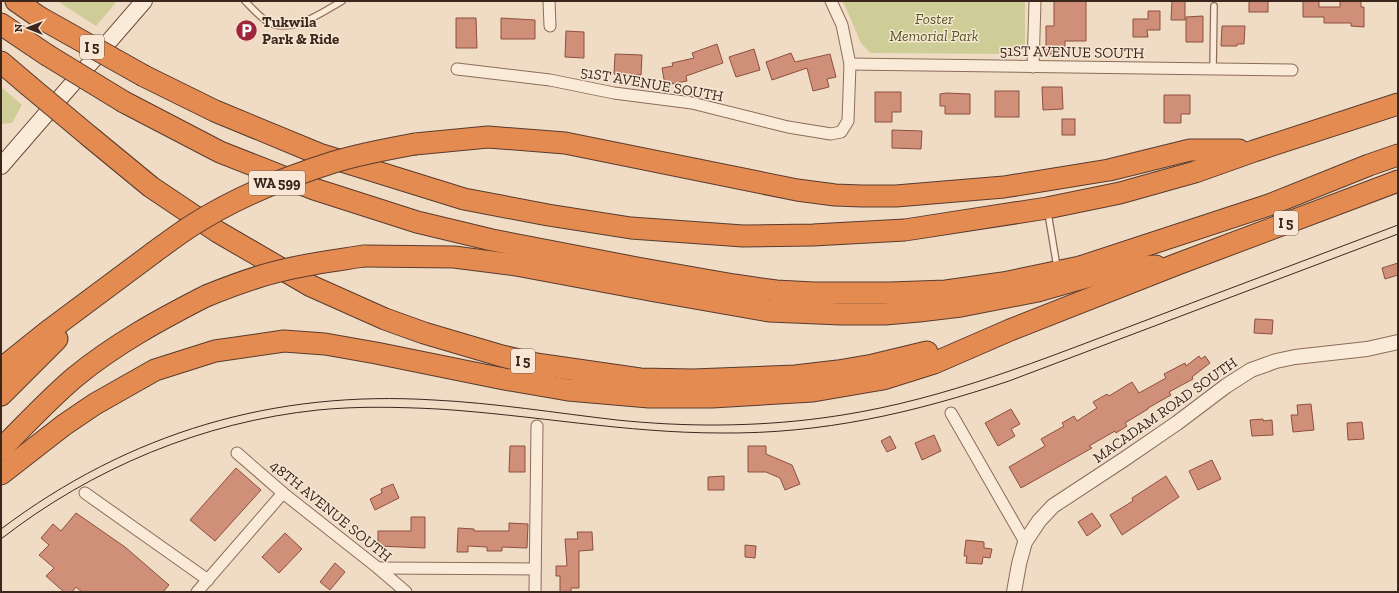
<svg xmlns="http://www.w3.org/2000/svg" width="1399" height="593" font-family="'Zilla Slab',serif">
<rect width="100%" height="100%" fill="#f0dcc4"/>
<g fill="#cfcd97">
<polygon points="57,1 117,1 96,26"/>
<polygon points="842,1 1025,1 1025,44 1021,51 1013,54 870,53 861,43 845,6"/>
<polygon points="1,87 22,105 12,123 1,124"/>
</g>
<g fill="#d08f78" stroke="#8d503e">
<polygon points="1054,1 1086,1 1086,41 1065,41 1065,54 1046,54 1046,26 1054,26"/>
<polygon points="1172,1 1185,1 1185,20 1171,20"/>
<rect x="1249" y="1" width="19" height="11"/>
<polygon points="1303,1 1319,1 1319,7 1340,7 1340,1 1361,1 1361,7 1364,7 1364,27 1351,26 1351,23 1324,23 1324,17 1303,17"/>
<polygon points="1148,11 1160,11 1160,30 1147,30 1148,37 1133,37 1133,19 1148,19"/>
<polygon points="1203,16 1203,42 1186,42 1186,17"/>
<polygon points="456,18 476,18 477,48 456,48"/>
<polygon points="501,18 535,20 535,39 501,39"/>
<polygon points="1222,26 1245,26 1244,44 1237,44 1237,46 1221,46"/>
<polygon points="566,31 584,32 584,58 565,57"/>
<polygon points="717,44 723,63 686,76 687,81 665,85 662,68 673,66 672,63 694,58 692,53"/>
<polygon points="754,49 760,70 736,77 729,57"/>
<polygon points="791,53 795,62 830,54 836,77 827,79 829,87 813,91 807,68 772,80 766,62"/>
<polygon points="615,54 642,55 641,75 614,74"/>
<polygon points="1042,87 1062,87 1063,109 1043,110"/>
<rect x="995" y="91" width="24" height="26"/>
<polygon points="875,92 901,92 901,112 892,112 892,122 875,122"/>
<polygon points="946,93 970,94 970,114 945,114 945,106 940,106 940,94"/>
<polygon points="1164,95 1190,95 1190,114 1181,114 1181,123 1164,123"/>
<rect x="1062" y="119" width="13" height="16"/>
<polygon points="892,130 922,131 921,149 892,148"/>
<polygon points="1398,263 1398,275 1385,279 1382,268"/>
<polygon points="1255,319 1273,320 1272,334 1254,333"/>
<polygon points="1199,356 1201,359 1205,356 1210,363 1192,377 1193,379 1169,392 1171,395 1148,408 1148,409 1125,423 1127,426 1116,433 1115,431 1089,446 1092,448 1021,488 1009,467 1045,446 1041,439 1064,426 1062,423 1074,416 1077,421 1097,408 1093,402 1107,394 1109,396 1132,382 1139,393 1166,378 1164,374 1185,363 1186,366"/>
<polygon points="1311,404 1314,430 1293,432 1291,415 1298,415 1297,405"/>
<polygon points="1011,409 1020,424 1011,429 1015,436 998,446 985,423"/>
<polygon points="1263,419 1263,421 1272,420 1273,435 1252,436 1250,420"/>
<polygon points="1362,422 1364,439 1348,440 1347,423"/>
<polygon points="934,435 941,451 922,460 915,443"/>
<polygon points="890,436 896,448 887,452 881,441"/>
<polygon points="510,446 525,446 525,472 509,472"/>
<polygon points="748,446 766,446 766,454 792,465 800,484 785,490 780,478 766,472 748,472"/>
<polygon points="1212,460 1221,479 1198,490 1189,471"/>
<polygon points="236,468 261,490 215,541 190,520"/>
<polygon points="724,476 724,490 708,490 708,477"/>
<polygon points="1166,476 1179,497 1122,535 1110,515 1133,501 1132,498"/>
<polygon points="393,484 399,498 375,510 370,499 382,493 381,489"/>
<polygon points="76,513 125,547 169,585 163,592 82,592 76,587 72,592 64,592 46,576 54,568 39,555 49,545 41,538 53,524 61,531"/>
<polygon points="1092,513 1101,526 1087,536 1078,522"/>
<polygon points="411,517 425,517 425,548 378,546 378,531 411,531"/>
<polygon points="509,523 528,524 527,548 502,547 502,551 487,551 487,547 468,546 468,552 457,552 458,528 474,529 474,531 509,531"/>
<polygon points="577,532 592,532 593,550 579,551 579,588 571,588 571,592 560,592 560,576 556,576 556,566 567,566 565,539 578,539"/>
<polygon points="285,533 302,549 279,573 262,557"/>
<polygon points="966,540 984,542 984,548 992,549 990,558 983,557 982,564 966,563 967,556 964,556"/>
<polygon points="745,545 756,546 755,558 745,557"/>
<polygon points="335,563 345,572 330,590 320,582"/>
</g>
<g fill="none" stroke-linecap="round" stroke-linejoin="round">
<defs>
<g id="service">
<path d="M245,1c6,6 13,14 20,19 24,17 56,-7 77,-19"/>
<polyline points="1213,69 1214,6"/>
<polyline points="1048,213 1057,267"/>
</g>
<g id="minor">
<polyline points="549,1 550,26"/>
<polyline points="850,64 1292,70"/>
<polyline points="1033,67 1035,1"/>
<polyline points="457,69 550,80 614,93 692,103 788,127 831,134 841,132 848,121 850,64 842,25 831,1"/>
<polyline points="951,413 1025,542"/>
<polyline points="237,453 283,493 378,568 406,592"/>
<polyline points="85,493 208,580"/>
<polyline points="378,568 535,569"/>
<polyline points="197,592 283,493"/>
<polyline points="535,592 537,426"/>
</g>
<polyline id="tertiary" points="1014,592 1019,564 1025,542 1039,521 1053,506 1123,460 1177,423 1226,386 1251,370 1276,361 1295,357 1367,349 1398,342"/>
<polyline id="secondary" points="1,166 144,1"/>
<g id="motorway">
<polyline points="16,1 39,17"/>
<polyline points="1,24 47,55"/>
<polyline points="1,62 28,85"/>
<polyline points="144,76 215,111 319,154 464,199 548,215 631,228 743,236 813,235 905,230 1047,208 1120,193 1195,172 1254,151 1398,104"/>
<polyline points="124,102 220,152 314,189 417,222 492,240 637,268 734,285 776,291 814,293 890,293 946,291 1003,283 1080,267 1269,205 1369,165 1398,155"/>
<polyline points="89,136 151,187 218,232 311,286 385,319 424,333 502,356 536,364 640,379 693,380 795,376 838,371 873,365 927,352"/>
<polyline points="415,144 488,137 565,143 797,190 835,195 862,196 896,196 1004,187 1109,170 1190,150 1239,150"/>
<polyline points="364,256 454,257 516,265 655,291 769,311 841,314 885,314 919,311 961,306 1038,291 1115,269 1156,266"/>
<polyline points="1,369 47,332 153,253"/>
<polyline points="1,395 57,339"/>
<path d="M1,449c24,-24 48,-50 74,-72 40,-33 86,-58 131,-81"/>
<polyline points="1,474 64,425 95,404 155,370 215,351 284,341 325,344 376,353 504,379 568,390 649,397 712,397 813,391 883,379 934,363 1010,330 1175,265 1398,181"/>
</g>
</defs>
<use href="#service" stroke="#8c6c59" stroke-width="8"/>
<use href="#minor" stroke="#8c6c59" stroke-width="13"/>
<use href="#tertiary" stroke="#8c6c59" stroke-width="16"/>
<use href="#secondary" stroke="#6e4d3c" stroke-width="18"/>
<use href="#motorway" stroke="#5a3b2e" stroke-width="23"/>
<use href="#service" stroke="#faebd8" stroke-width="5.5"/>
<use href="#minor" stroke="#faebd8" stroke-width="11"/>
<use href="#tertiary" stroke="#faebd8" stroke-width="14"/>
<use href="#secondary" stroke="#faebd8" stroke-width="16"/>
<use href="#motorway" stroke="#e38b51" stroke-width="21"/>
<g stroke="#3b271e" stroke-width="1">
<path d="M1,529c129,-97 273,-139 433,-129 61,3 122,13 183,20 68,7 137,7 205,-2 107,-14 201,-51 301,-89 92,-35 183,-69 275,-104"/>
<path d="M1,539c91,-71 202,-117 317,-129 40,-4 80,-3 120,-1 95,6 188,24 283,24 102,1 192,-20 288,-52l389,-147"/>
</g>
<defs>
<g id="motorway-bridge">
<polyline points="39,17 144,76"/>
<polyline points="47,55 124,102"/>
<polyline points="28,85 89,136"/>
<path d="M153,253c11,-8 23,-17 35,-25 44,-29 95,-50 146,-66 26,-8 54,-13 81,-18"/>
<path d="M206,296c27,-11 54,-21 82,-27 25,-6 50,-9 76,-13"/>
</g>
</defs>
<use href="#motorway-bridge" stroke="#5a3b2e" stroke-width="23" stroke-linecap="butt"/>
<use href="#motorway-bridge" stroke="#e38b51" stroke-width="21"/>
</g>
<defs>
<symbol id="parking-disc" viewBox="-11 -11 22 22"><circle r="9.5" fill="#9e263a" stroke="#f7e7d4"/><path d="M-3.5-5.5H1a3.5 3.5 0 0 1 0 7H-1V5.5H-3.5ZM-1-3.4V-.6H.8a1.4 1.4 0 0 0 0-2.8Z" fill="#fff"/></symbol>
</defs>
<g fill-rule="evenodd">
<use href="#parking-disc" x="234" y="18" width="25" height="25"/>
</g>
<g text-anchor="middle" stroke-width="3" stroke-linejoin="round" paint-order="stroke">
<g fill="#f7e7d4" stroke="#736155" stroke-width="1">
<rect x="80" y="35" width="24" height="24" rx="3"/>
<rect x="249" y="171" width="56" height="24" rx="3"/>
<rect x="1274" y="211" width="24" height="24" rx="3"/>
<rect x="511" y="349" width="24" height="24" rx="3"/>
</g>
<g font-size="14" font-weight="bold" fill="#3b271e">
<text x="92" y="52">I 5</text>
<text x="277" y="188">WA 599</text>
<text x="1286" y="228">I 5</text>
<text x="523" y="366">I 5</text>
</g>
<g font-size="15" font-style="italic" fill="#545924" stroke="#f7e7d4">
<text x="934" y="24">Foster<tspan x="934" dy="17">Memorial Park</tspan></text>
</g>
<g font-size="15" font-weight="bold" fill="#3b271e" stroke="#f7e7d4" text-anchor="start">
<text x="262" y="27">Tukwila<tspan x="262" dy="17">Park &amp; Ride</tspan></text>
</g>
<g font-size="15" fill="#3b271e" stroke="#f7e7d4">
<text transform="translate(1072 52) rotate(1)" y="5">51ST AVENUE SOUTH</text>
<text transform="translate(652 84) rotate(10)" y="5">51ST AVENUE SOUTH</text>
<text transform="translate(1165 410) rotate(-35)" y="5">MACADAM ROAD SOUTH</text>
<text transform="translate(331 511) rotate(39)" y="5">48TH AVENUE SOUTH</text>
</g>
</g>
<rect width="1399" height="593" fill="none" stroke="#3b271e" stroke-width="4"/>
<g transform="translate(28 28) rotate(270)" stroke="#f7e7d4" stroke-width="3" paint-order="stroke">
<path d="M0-3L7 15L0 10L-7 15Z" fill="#3b271e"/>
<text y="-6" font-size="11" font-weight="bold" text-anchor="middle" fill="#3b271e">N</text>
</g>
</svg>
